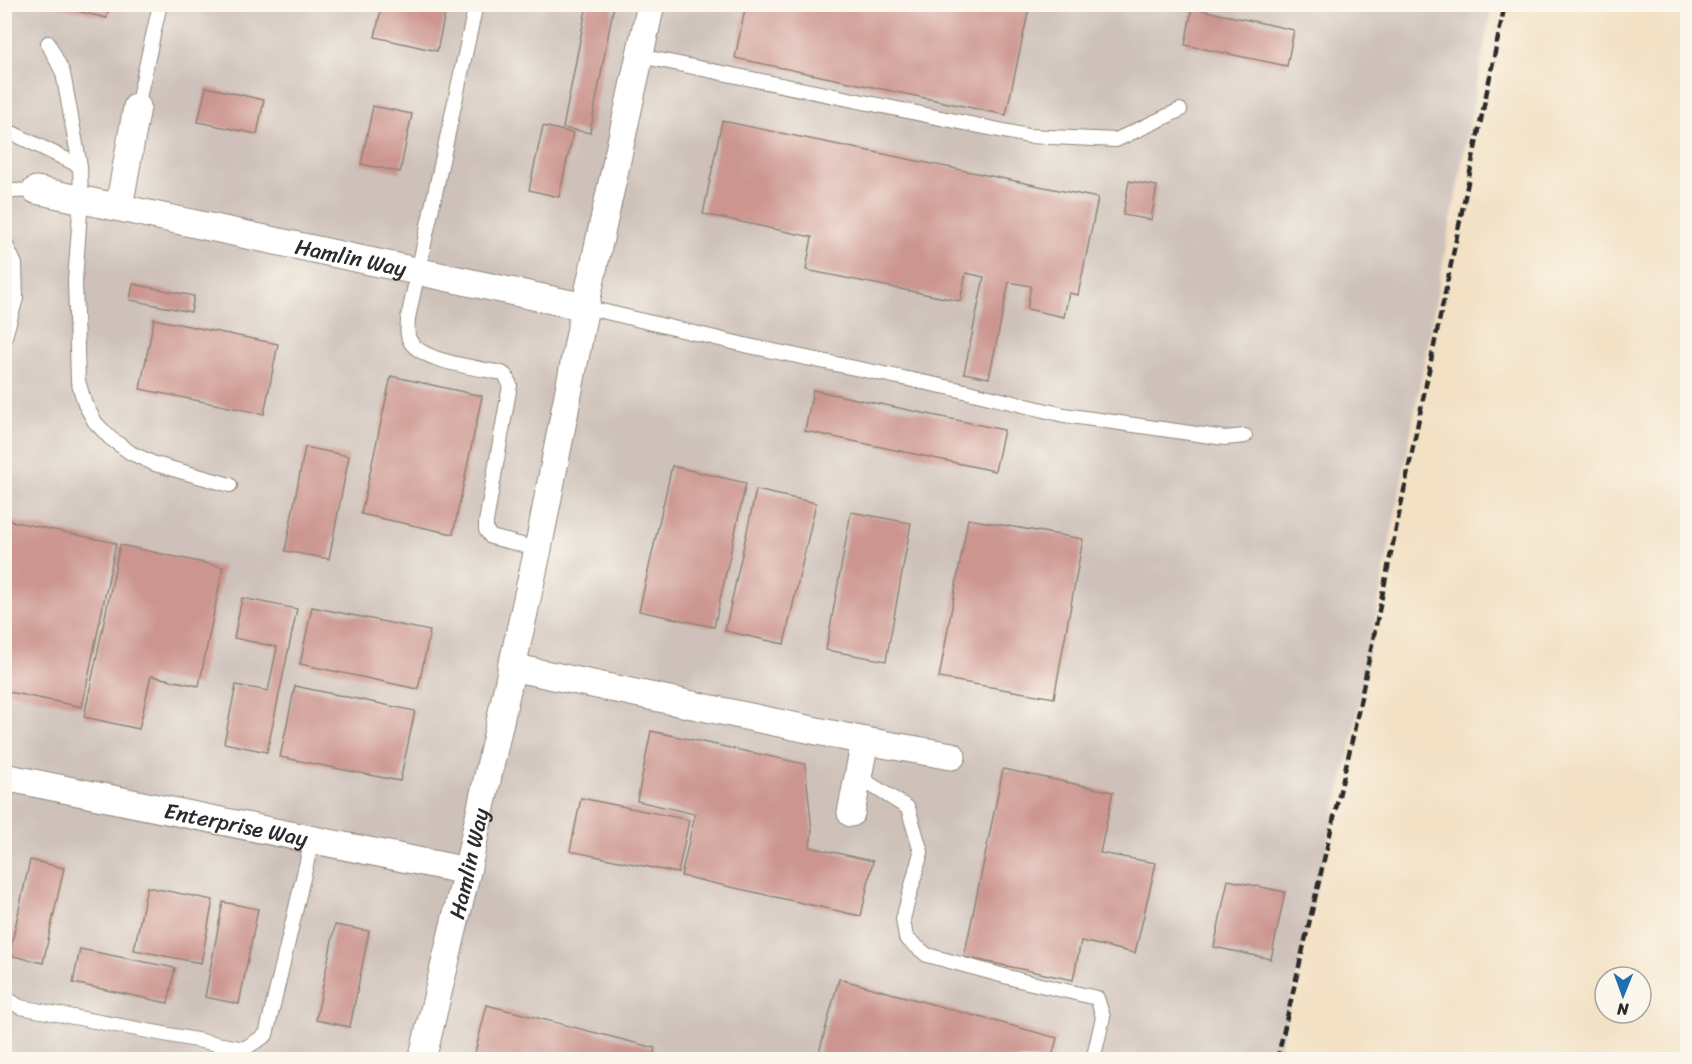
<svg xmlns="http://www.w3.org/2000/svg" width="1692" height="1064" font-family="Sriracha,sans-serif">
<rect width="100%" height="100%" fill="#fbf7ec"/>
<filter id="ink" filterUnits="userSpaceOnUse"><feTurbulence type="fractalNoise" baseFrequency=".0167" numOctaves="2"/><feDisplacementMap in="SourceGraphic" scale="12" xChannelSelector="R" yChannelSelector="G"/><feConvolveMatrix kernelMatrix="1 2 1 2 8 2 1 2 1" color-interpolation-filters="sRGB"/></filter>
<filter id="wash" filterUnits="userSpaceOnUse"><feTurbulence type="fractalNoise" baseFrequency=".008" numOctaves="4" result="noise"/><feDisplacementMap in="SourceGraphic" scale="24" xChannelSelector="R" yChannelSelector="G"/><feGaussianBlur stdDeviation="1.35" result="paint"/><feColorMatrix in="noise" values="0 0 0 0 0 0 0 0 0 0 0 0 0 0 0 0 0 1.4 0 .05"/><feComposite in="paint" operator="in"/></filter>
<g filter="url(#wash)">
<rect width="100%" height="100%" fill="#f3e1c5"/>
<polygon fill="#cec1ba" points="5,5 1492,5 1353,736 1277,1059 5,1060"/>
<g id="blocks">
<g fill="#cc9590">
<polygon points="46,4 110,4 107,18"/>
<polygon points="382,4 447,4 437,51 375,37"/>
<polygon points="587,4 614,4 590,133 563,128"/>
<polygon points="746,4 1030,4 1006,115 735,58"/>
<polygon points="1192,8 1294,30 1287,66 1185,45"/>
<polygon points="206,87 264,100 257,134 198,122"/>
<polygon points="373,106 412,114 400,172 361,164"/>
<polygon points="722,121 1098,198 1078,295 1069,293 1064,317 1027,309 1031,286 1009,282 989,378 964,373 984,277 966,273 960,301 806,270 812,237 703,214"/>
<polygon points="543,126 573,133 559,197 529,190"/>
<polygon points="1129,181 1157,186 1151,220 1123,215"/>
<polygon points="133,284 194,296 191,312 130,300"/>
<polygon points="154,319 278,344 264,414 140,389"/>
<polygon points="391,376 482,396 453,534 361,514"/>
<polygon points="813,390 1004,430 995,471 805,431"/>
<polygon points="305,447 349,456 329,559 285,551"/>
<polygon points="672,466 746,483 714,627 639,611"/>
<polygon points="756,490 816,503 784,644 725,631"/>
<polygon points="851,512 911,523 886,661 826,650"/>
<polygon points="968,519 1083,539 1054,698 939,678"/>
<polygon points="6,520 116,543 82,707 4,691 4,529"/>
<polygon points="120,545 223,567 199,686 151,676 139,729 84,717"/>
<polygon points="242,598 297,609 267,752 224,743 236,685 268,691 277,647 234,638"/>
<polygon points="312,607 430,631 418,689 300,664"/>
<polygon points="295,686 415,711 400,781 280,757"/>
<polygon points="651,731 805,764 812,831 810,847 873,861 861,916 681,876 695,814 637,801"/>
<polygon points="1003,769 1113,792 1100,853 1156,863 1135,953 1081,941 1073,980 964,957"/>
<polygon points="581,798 689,820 678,873 570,851"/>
<polygon points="30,860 64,868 43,963 9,955"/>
<polygon points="1228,880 1285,892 1271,959 1214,947"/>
<polygon points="147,887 213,900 201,963 134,950"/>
<polygon points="223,902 258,909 239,1004 205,997"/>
<polygon points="335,925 369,931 350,1027 316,1020"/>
<polygon points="80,949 175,968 168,1003 73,983"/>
<polygon points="839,979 1057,1038 1051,1060 817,1060"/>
<polygon points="487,1005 655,1048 652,1060 473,1060"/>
</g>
</g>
</g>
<g filter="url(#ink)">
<use href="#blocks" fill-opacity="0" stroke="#8f8678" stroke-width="1.5"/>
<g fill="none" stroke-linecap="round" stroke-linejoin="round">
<defs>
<g id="service">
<path d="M476,4l-68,314c0,8 -2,17 2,23 12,21 69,27 92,32l4,3 4,9 -24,137v8l5,7 47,12"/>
<polyline points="48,43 63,73 80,166 81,199 75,281 78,381 85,404 95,422 110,438 131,453 155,464 230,485"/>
<polyline points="640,56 1028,136 1116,140 1180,110"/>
<polyline points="137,107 160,4"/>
<polyline points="4,129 80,166"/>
<polyline points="4,194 14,191 36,190"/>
<polyline points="4,241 15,264 16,298 4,340"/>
<polyline points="585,307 749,346 956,389 1064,415 1225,438 1245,436"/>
<polyline points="857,776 908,808 921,852 903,919 906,938 927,955 1023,981 1097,998 1103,1017 1093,1060"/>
<polyline points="4,997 20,1007 244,1049 266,1035 312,840"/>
</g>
<g id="minor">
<path id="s1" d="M36,190l549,117"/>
<polyline points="119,207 137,107"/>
<polyline points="511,667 865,741 952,756"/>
<path id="s2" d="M4,777l463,94"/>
<polyline points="851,813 865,741"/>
<path id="s3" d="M422,1060l45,-189 71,-322 47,-242 66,-303"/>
</g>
</defs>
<use href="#service" stroke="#8f8678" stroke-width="16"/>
<use href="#minor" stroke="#8f8678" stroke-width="29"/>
<use href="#service" stroke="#fff" stroke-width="14"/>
<use href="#minor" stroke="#fff" stroke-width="27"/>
<polyline stroke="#2b2b2b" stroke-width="4.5" stroke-dasharray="9 4.5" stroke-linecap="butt" points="1277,1060 1353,736 1505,4"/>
</g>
</g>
<g text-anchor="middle" stroke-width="4.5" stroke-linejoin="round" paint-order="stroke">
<g font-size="22" fill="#2b2b2b" stroke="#fbf7ec">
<text dy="8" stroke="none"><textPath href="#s1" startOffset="322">Hamlin Way</textPath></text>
<text dy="8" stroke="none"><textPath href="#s2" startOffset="237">Enterprise Way</textPath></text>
<text dy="8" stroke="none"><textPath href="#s3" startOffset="202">Hamlin Way</textPath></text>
</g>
</g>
<rect width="1692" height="1064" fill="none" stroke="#fbf7ec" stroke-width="24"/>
<g transform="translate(1623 995) rotate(181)"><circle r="28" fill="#fbf7ec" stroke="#a8a59f" stroke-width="1.5"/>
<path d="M0-4.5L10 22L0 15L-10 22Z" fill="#1f6fb2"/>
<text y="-9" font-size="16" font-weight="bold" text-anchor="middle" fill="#2b2b2b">N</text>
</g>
</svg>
